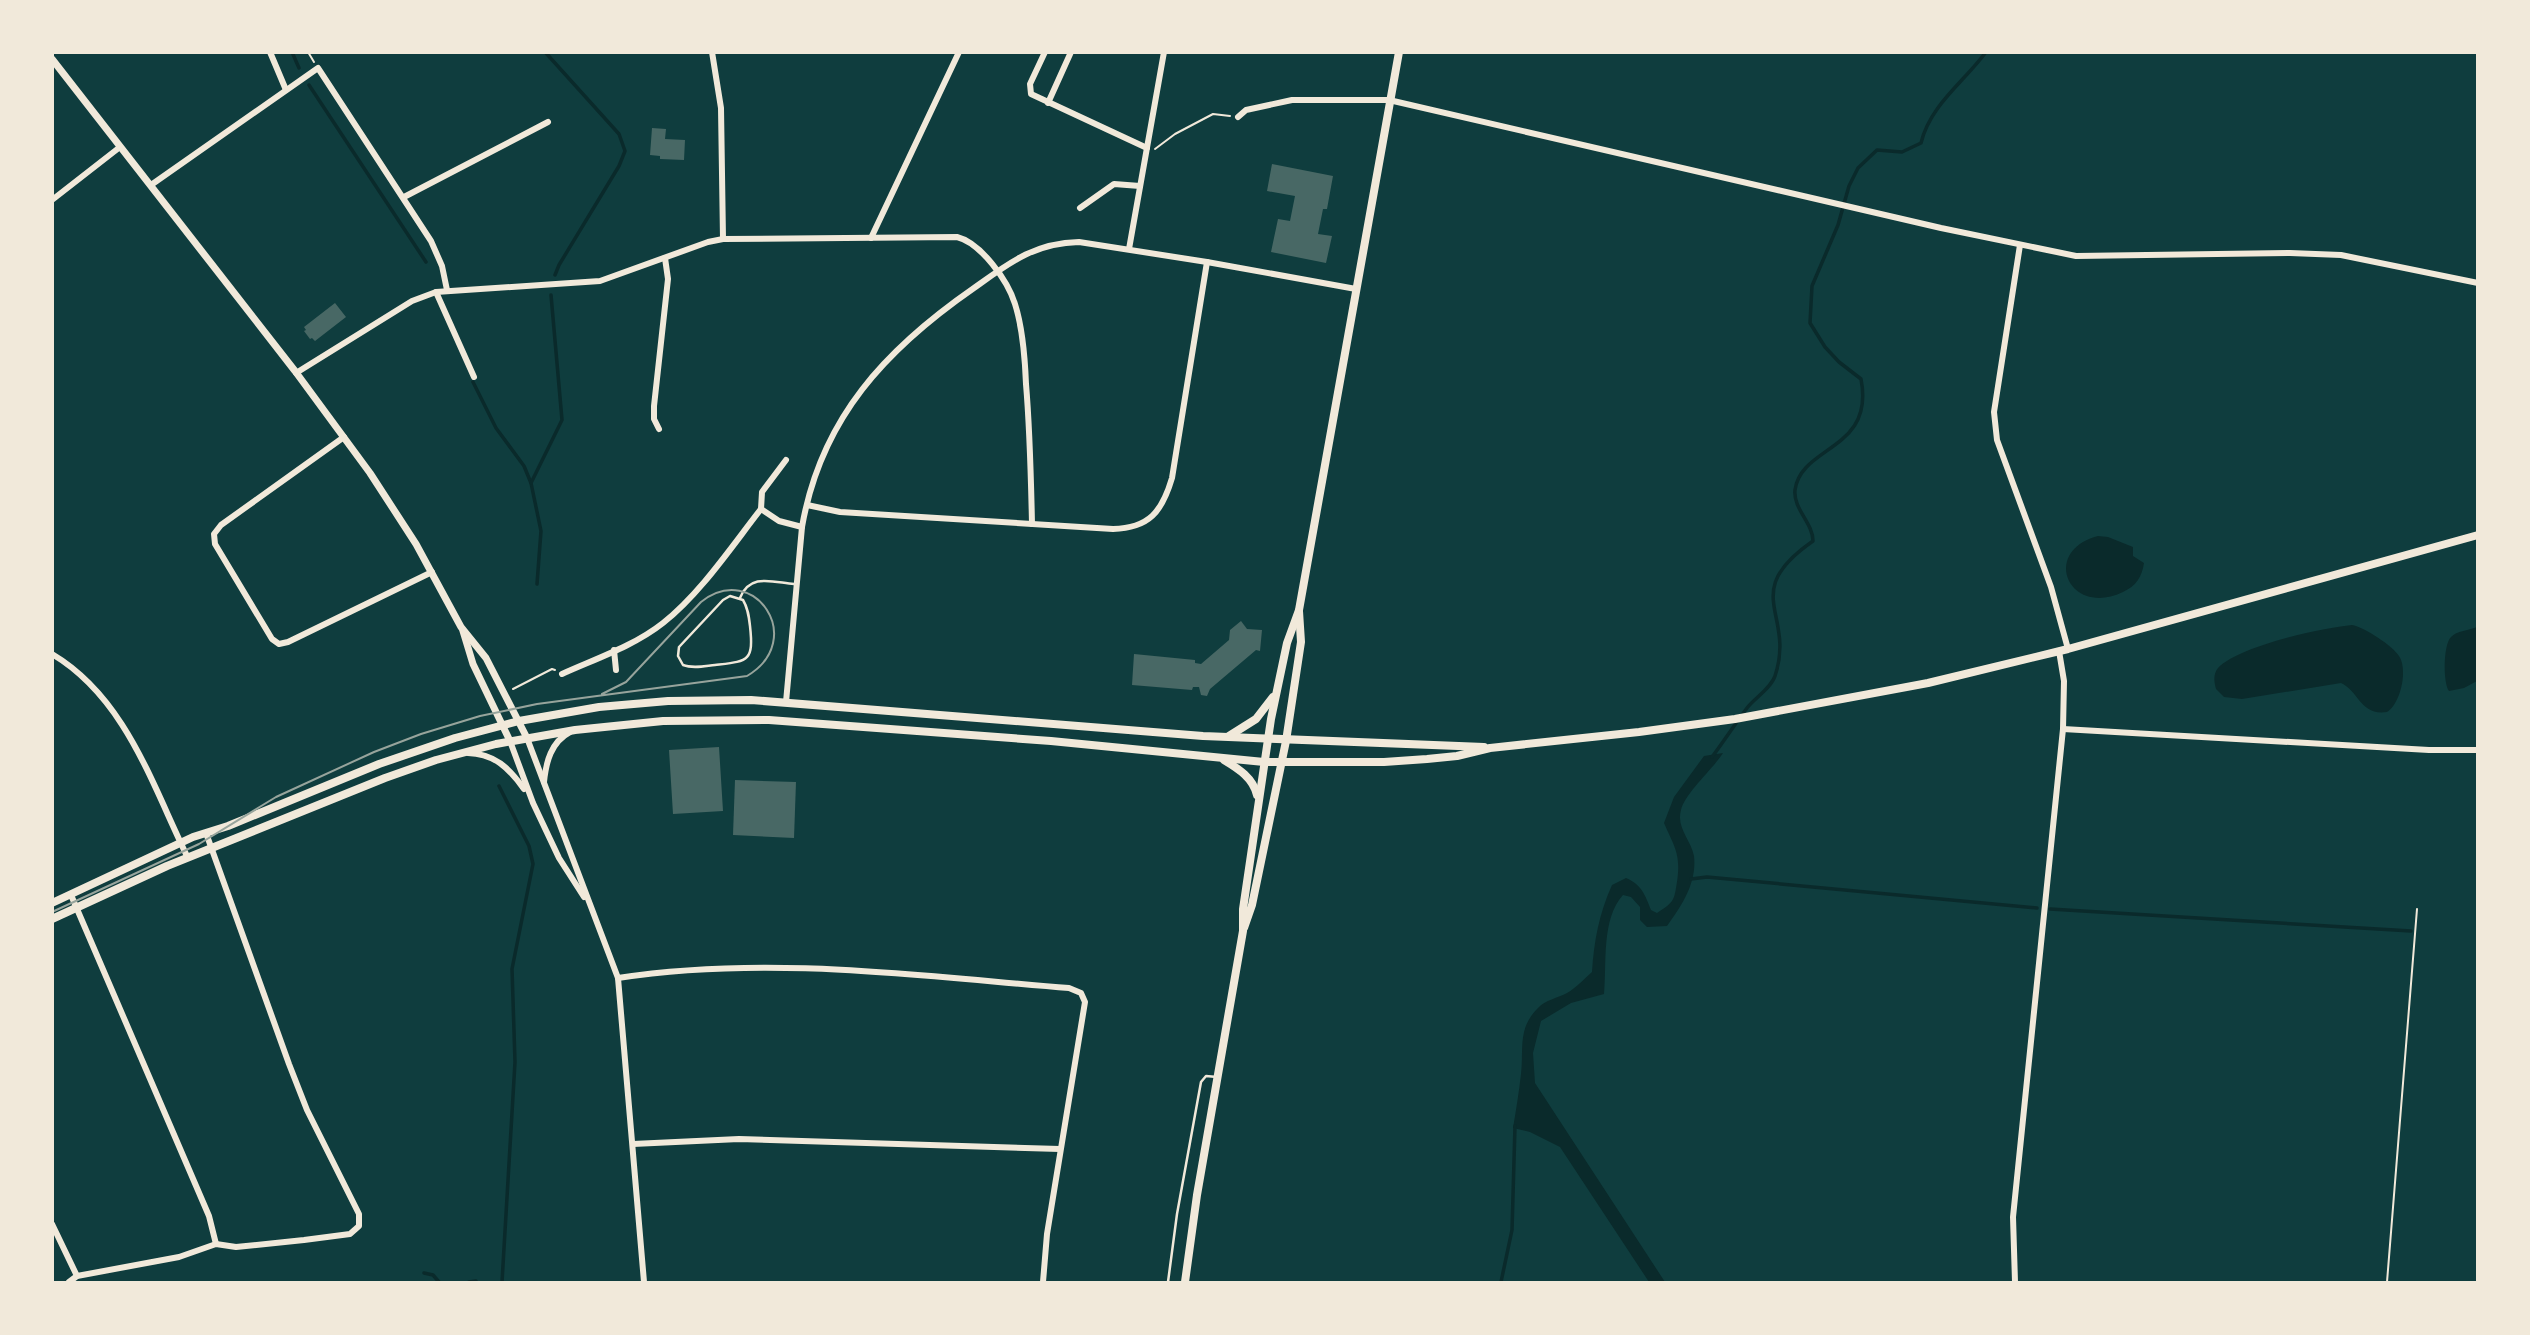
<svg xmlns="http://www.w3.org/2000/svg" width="2530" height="1335" font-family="Lora,serif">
<rect width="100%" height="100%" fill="#0f3d3e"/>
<g fill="#0a2a2b">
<path d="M2098,536l10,1 25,10v9l11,7c-2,14 -8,23 -21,29 -54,26 -83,-41 -25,-56z"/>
<path d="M2352,625c12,2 41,21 47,31 9,13 2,47 -12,56 -27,4 -28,-21 -46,-29l-99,16 -18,-2 -8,-8c-2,-7 -3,-15 2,-21 21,-22 103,-40 134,-43z"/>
<path d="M2477,627v54l-13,7 -15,3c-6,-8 -6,-46 2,-54 5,-6 19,-7 26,-10z"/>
<path d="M1723,753c-10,16 -38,40 -42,57 -5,18 10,30 13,46 3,27 -12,49 -27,70l-20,1 -7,-7v-13l-9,-10 -8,-2c-22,24 -16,69 -19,99l-33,9 -30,18 -8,32 2,30 130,199h-16l-89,-135 -30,-15 -17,-4c3,-18 6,-36 8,-54 3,-26 -4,-45 17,-66 7,-8 20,-10 29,-15 9,-5 17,-14 25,-21 2,-31 7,-58 20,-87l14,-7c16,7 19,17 25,32l6,3c17,-11 17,-12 20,-31 4,-28 -2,-34 -13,-59l10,-26 30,-41z"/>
</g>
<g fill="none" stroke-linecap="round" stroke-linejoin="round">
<g stroke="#0a2a2b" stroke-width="3.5">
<polyline points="292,52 299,68"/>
<polyline points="545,52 619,134 625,151 619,166 559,265 555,275"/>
<polyline points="309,85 426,262"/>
<polyline points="473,382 496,428 524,466 531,483 541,531 537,584"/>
<polyline points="531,483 562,420 551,295"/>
<path d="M1712,757c12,-16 23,-33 35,-49 8,-10 24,-20 28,-32 21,-63 -37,-83 38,-135 0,-18 -20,-32 -18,-51 6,-45 80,-39 66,-111l-22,-17 -14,-15 -15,-24 2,-37 26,-61 11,-39 9,-18 19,-18 25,2 19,-9c9,-38 43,-61 65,-91"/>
<polyline points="499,786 529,846 533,864 512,969 515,1062 502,1282"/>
<polyline points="1691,879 1707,877 2037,908"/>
<polyline points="2050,909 2411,931"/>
<polyline points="424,1273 433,1275 439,1282"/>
<polyline points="469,1282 476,1281"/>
<polyline points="1501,1282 1512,1230 1515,1126"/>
</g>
</g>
<g fill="#486865">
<polygon points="652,128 666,129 665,139 685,140 684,160 660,159 660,156 650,155"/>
<polygon points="1272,164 1333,176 1327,209 1323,209 1318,234 1332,236 1326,263 1271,252 1278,219 1290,221 1295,196 1267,191"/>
<polygon points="335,303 346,317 315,341 312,338 310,339 304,331 306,330 304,327"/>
<polygon points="1241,621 1247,629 1262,630 1260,651 1256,650 1210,689 1207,696 1201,695 1199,687 1193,687 1192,690 1132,685 1134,654 1195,660 1195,663 1201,664 1229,640 1230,630"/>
<polygon points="719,747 723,811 673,814 669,750"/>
<polygon points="735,780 796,782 794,838 733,835"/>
</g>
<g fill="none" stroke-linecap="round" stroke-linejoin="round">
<g stroke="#f1e9da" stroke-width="2">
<polyline points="308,52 314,62"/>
<polyline points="1155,149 1175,134 1213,114 1230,116"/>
<polyline points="513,689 552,669 555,670"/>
<polyline points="2387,1282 2417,909"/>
</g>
<g stroke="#f1e9da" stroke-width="2.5">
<path d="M730,596l13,4c5,8 6,17 7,26 4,36 -2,35 -35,39 -10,1 -22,4 -32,0l-5,-9 1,-9 44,-47z"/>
<path d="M740,598c10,-25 32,-16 54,-14"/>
<polyline points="1168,1282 1177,1214 1201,1082 1206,1076 1217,1077"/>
</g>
<g stroke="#f1e9da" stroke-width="6">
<polyline points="270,52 286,90"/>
<polyline points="712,52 721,108 723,239"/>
<polyline points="1045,52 1030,84 1031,94 1147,148"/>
<polyline points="1048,103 1071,52"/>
<polyline points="1238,117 1246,110 1292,100 1389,100 1941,228 2076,256 2290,253 2341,255 2478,283"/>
<polyline points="151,185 318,68 431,241 442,266 447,290"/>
<polyline points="404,197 548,122"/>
<polyline points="52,200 120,147"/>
<polyline points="1080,208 1114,184 1140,186"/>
<polyline points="871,238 959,52"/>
<polyline points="2020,245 1994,412 1997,440 2051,587 2068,649"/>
<polyline points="1129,249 1164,52"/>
<polyline points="436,292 474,377"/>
<path d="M296,373l116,-72 24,-9 164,-11 108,-39 15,-3 234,-2c24,6 51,44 58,67 8,25 10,54 11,80 4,47 5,93 6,140"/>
<polyline points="659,429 654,419 654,406 668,279 665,258"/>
<polyline points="344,437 221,525 214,534 215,544 272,639 279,644 288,642 432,572"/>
<path d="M807,505l33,7 273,17c36,-1 49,-17 59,-51l35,-216"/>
<polyline points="761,509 762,492 786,460"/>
<polyline points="614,650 616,670"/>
<path d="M52,654c74,44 100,131 136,204"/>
<path d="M562,674c33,-15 72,-28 101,-51 37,-29 69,-77 98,-114l18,12 23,6"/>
<path d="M786,702l16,-175c19,-109 84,-178 172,-239 35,-25 60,-45 105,-46l128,20 149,27"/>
<polyline points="2063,729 2429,750 2478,750"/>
<polyline points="527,738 618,978 644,1282"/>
<polyline points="510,741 533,803 559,858 584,897"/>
<path d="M468,753c27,1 41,15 56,36"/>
<path d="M544,782c2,-20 7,-40 26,-50"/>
<polyline points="71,895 209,1216 216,1244"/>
<path d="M618,978c150,-23 301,-2 451,10l12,5 4,9 -38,232 -4,48"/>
<polyline points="633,1144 739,1139 1060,1149"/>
<polyline points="52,1224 77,1276"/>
<polyline points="69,1282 77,1276 179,1257 216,1244 236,1247 304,1240 350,1234 359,1226 359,1214 307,1110 289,1064 206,833"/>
<polyline points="2015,1282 2013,1217 2063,729 2064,681 2059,651"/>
</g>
<g stroke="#f1e9da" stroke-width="7">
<polyline points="52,59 295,371 370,473 416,544 461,627 486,658 527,738"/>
<polyline points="463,631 473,664 510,741"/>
</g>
<g stroke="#f1e9da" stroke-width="8">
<polyline points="1229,736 1256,719 1273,697"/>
<path d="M1224,760c15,9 29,18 33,35"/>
<polyline points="52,903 193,837 228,826 379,764 455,738 519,721 599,707 668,701 751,700 1203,736 1484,747"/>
<polyline points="52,919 167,866 385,778 436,760 496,744 575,730 663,721 769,720 1051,741 1264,762 1384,762 1427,759 1457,756 1490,748 1639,732 1735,719 1928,683 2068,649 2478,535"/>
<polyline points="1244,928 1252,905 1286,741 1301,642 1299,611"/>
<polyline points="1185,1282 1197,1195 1243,931 1243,909 1271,719 1287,643 1299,610 1399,52"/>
</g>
<path stroke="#97a49c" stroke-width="2" d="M52,912l147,-68 77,-47 98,-45 47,-18 59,-18 57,-12 210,-28c61,-36 7,-116 -46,-74l-75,80 -24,12"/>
</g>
<rect width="2530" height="1335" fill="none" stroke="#f1e9da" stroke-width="108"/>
</svg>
